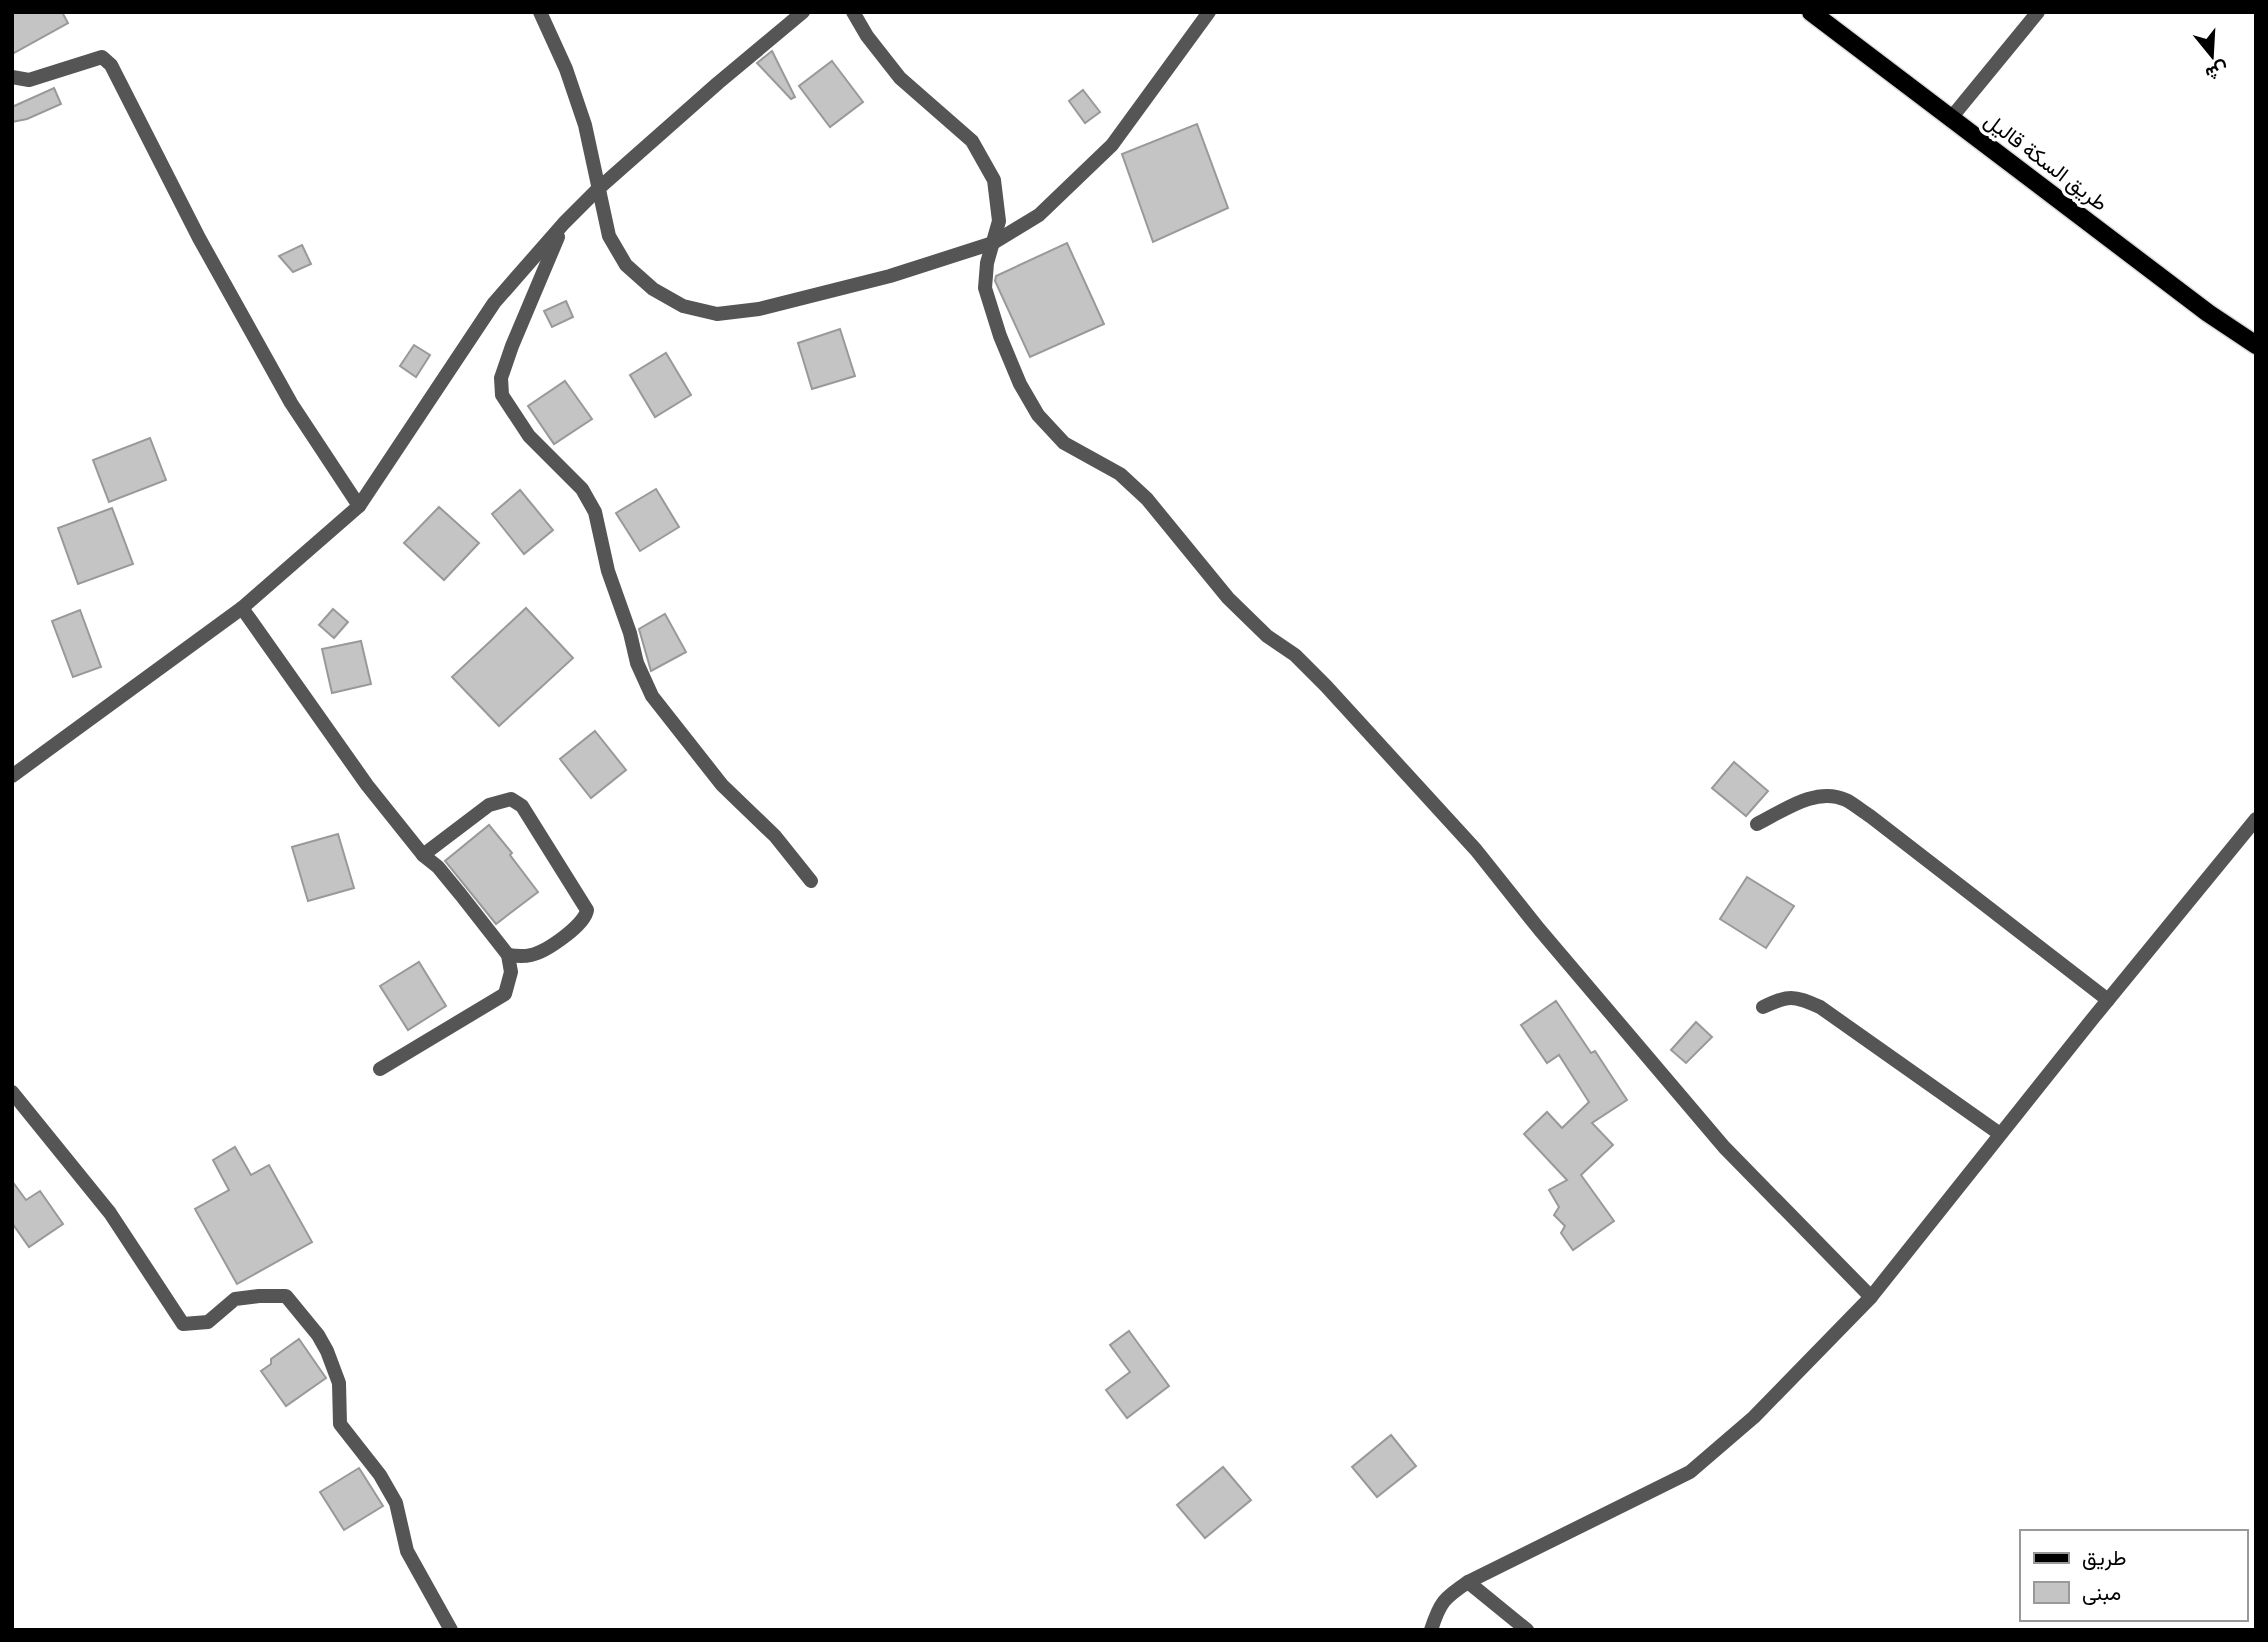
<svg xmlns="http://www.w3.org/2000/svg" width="2268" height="1642" font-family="'Titillium Web',Vazirmatn,sans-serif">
<rect width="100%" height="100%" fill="#fff"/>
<g fill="#c4c4c4" stroke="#999" stroke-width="2">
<polygon points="12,12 62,12 68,23 12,54"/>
<polygon points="772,51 795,97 791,99 757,63"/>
<polygon points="832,61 863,102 830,127 799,86"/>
<polygon points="54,88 61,104 27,119 12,122 12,107"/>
<polygon points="1083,90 1100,112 1085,123 1069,101"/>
<polygon points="1197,124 1228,208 1153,242 1122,154"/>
<polygon points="1067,243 1104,324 1030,357 995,281 996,276"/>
<polygon points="302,245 311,264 293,272 279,256"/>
<polygon points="566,301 573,317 552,327 544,311"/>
<polygon points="840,329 855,376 812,389 798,343"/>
<polygon points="414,345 430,355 416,377 400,366"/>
<polygon points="666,353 691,395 655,417 630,375"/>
<polygon points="565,381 592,419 554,444 528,406"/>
<polygon points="150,438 166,480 109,502 93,460"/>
<polygon points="656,489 679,527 640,551 616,513"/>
<polygon points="520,490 553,530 524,554 492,514"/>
<polygon points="439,507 479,543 444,580 404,543"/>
<polygon points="112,508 133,564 78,584 58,528"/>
<polygon points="526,608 573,658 499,726 452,677"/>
<polygon points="333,609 348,622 334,638 319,625"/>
<polygon points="80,610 101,667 73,677 52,621"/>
<polygon points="665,614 686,652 651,671 639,629"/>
<polygon points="361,641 371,684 332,693 322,649"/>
<polygon points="595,731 626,770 591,798 560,759"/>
<polygon points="1734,762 1768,791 1746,816 1712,788"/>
<polygon points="489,825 512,853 510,855 538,892 496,924 445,861"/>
<polygon points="338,834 354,888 308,901 292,847"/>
<polygon points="1747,877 1794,906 1766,948 1720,919"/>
<polygon points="419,962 446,1006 408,1030 380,986"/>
<polygon points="1556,1001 1591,1053 1595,1051 1627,1100 1592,1123 1613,1145 1581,1175 1614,1221 1573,1250 1561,1233 1565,1226 1554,1215 1559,1207 1549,1190 1567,1180 1524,1134 1547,1112 1562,1128 1589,1102 1559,1055 1547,1063 1521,1025"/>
<polygon points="1696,1022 1712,1037 1686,1063 1671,1050"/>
<polygon points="235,1147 251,1175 269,1165 312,1242 237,1284 195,1209 229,1190 213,1160"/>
<polygon points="12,1181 26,1200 40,1191 63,1224 29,1247 12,1223"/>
<polygon points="1129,1331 1169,1386 1127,1418 1106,1390 1130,1372 1110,1345"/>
<polygon points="299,1339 326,1378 286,1406 261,1371 271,1364 271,1359"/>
<polygon points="1391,1435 1416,1466 1377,1497 1352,1467"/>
<polygon points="1223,1467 1251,1500 1205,1538 1177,1505"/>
<polygon points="359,1468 383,1506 344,1530 320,1492"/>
</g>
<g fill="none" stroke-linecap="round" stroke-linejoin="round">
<defs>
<polyline id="primary" points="1811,12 2208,313 2256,345"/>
</defs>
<use href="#primary" stroke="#dbdbdb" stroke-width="21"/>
<g stroke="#555" stroke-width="14">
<polyline points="540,12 566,69 585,125 609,236 626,265 653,289 683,306 717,314 759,309 890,276 993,243 1039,215 1112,145 1209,12"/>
<polyline points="853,12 867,36 900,78 972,141 994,180 999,221 987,263 985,288 1000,336 1020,384 1038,415 1064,443 1120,474 1147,499 1228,598 1267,636 1295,655 1326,686 1476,850 1539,929 1724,1147 1871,1297"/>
<polyline points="12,77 29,80 102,57 111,65 199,238 291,403 359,506"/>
<polyline points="1951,118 2038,12"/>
<polyline points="558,237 512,346 501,378 502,395 529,436 582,489 595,512 608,571 630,633 637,663 652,696 722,785 775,836 811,881"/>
<polyline points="242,608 367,785 423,855 438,867 461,895 508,955 511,972 505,994 380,1069"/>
<polyline points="12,776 242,608 359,506 494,303 564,223 598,189 718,83 803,12"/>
<path d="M1757,824c26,-13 59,-38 89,-24 8,4 16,11 24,16l238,184"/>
<path d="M423,855l66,-50 22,-6 11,7 65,104c-2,15 -41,42 -56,45 -8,2 -16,1 -23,0"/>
<path d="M1763,1007c26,-12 30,-12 57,0l180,127"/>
<polyline points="12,1092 110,1213 183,1324 208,1322 235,1299 259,1296 286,1296 318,1335 327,1351 339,1383 340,1424 380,1475 396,1503 407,1551 451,1630"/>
<polyline points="1468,1582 1527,1630"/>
<path d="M1431,1630c9,-28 13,-32 37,-48l222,-110 64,-55 117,-120 223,-280 162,-198"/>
</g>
<use href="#primary" stroke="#000" stroke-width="18"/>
</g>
<g text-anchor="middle" stroke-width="7" stroke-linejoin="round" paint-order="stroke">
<g font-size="21" fill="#000" stroke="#fff">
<text transform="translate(2046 162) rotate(37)" y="7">طريق السكة قاليل</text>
</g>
</g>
<rect width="2268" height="1642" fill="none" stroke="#000000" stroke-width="28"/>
<rect x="2020" y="1530" width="228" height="91" fill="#ffffff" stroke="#999999" stroke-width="2"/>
<rect x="2034" y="1553" width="35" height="10" fill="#000000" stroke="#999999" stroke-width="2"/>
<text x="2082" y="1565" font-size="21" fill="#000000">طريق</text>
<rect x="2034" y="1582" width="35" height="21" fill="#c4c4c4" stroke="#999999" stroke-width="2"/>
<text x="2082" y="1600" font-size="21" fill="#000000">مبنى</text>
<g transform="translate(2212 56) rotate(162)" stroke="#ffffff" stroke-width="5" paint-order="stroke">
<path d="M0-5L12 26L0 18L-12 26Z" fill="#000000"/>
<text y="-10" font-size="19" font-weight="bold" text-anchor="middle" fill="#000000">ش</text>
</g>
</svg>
